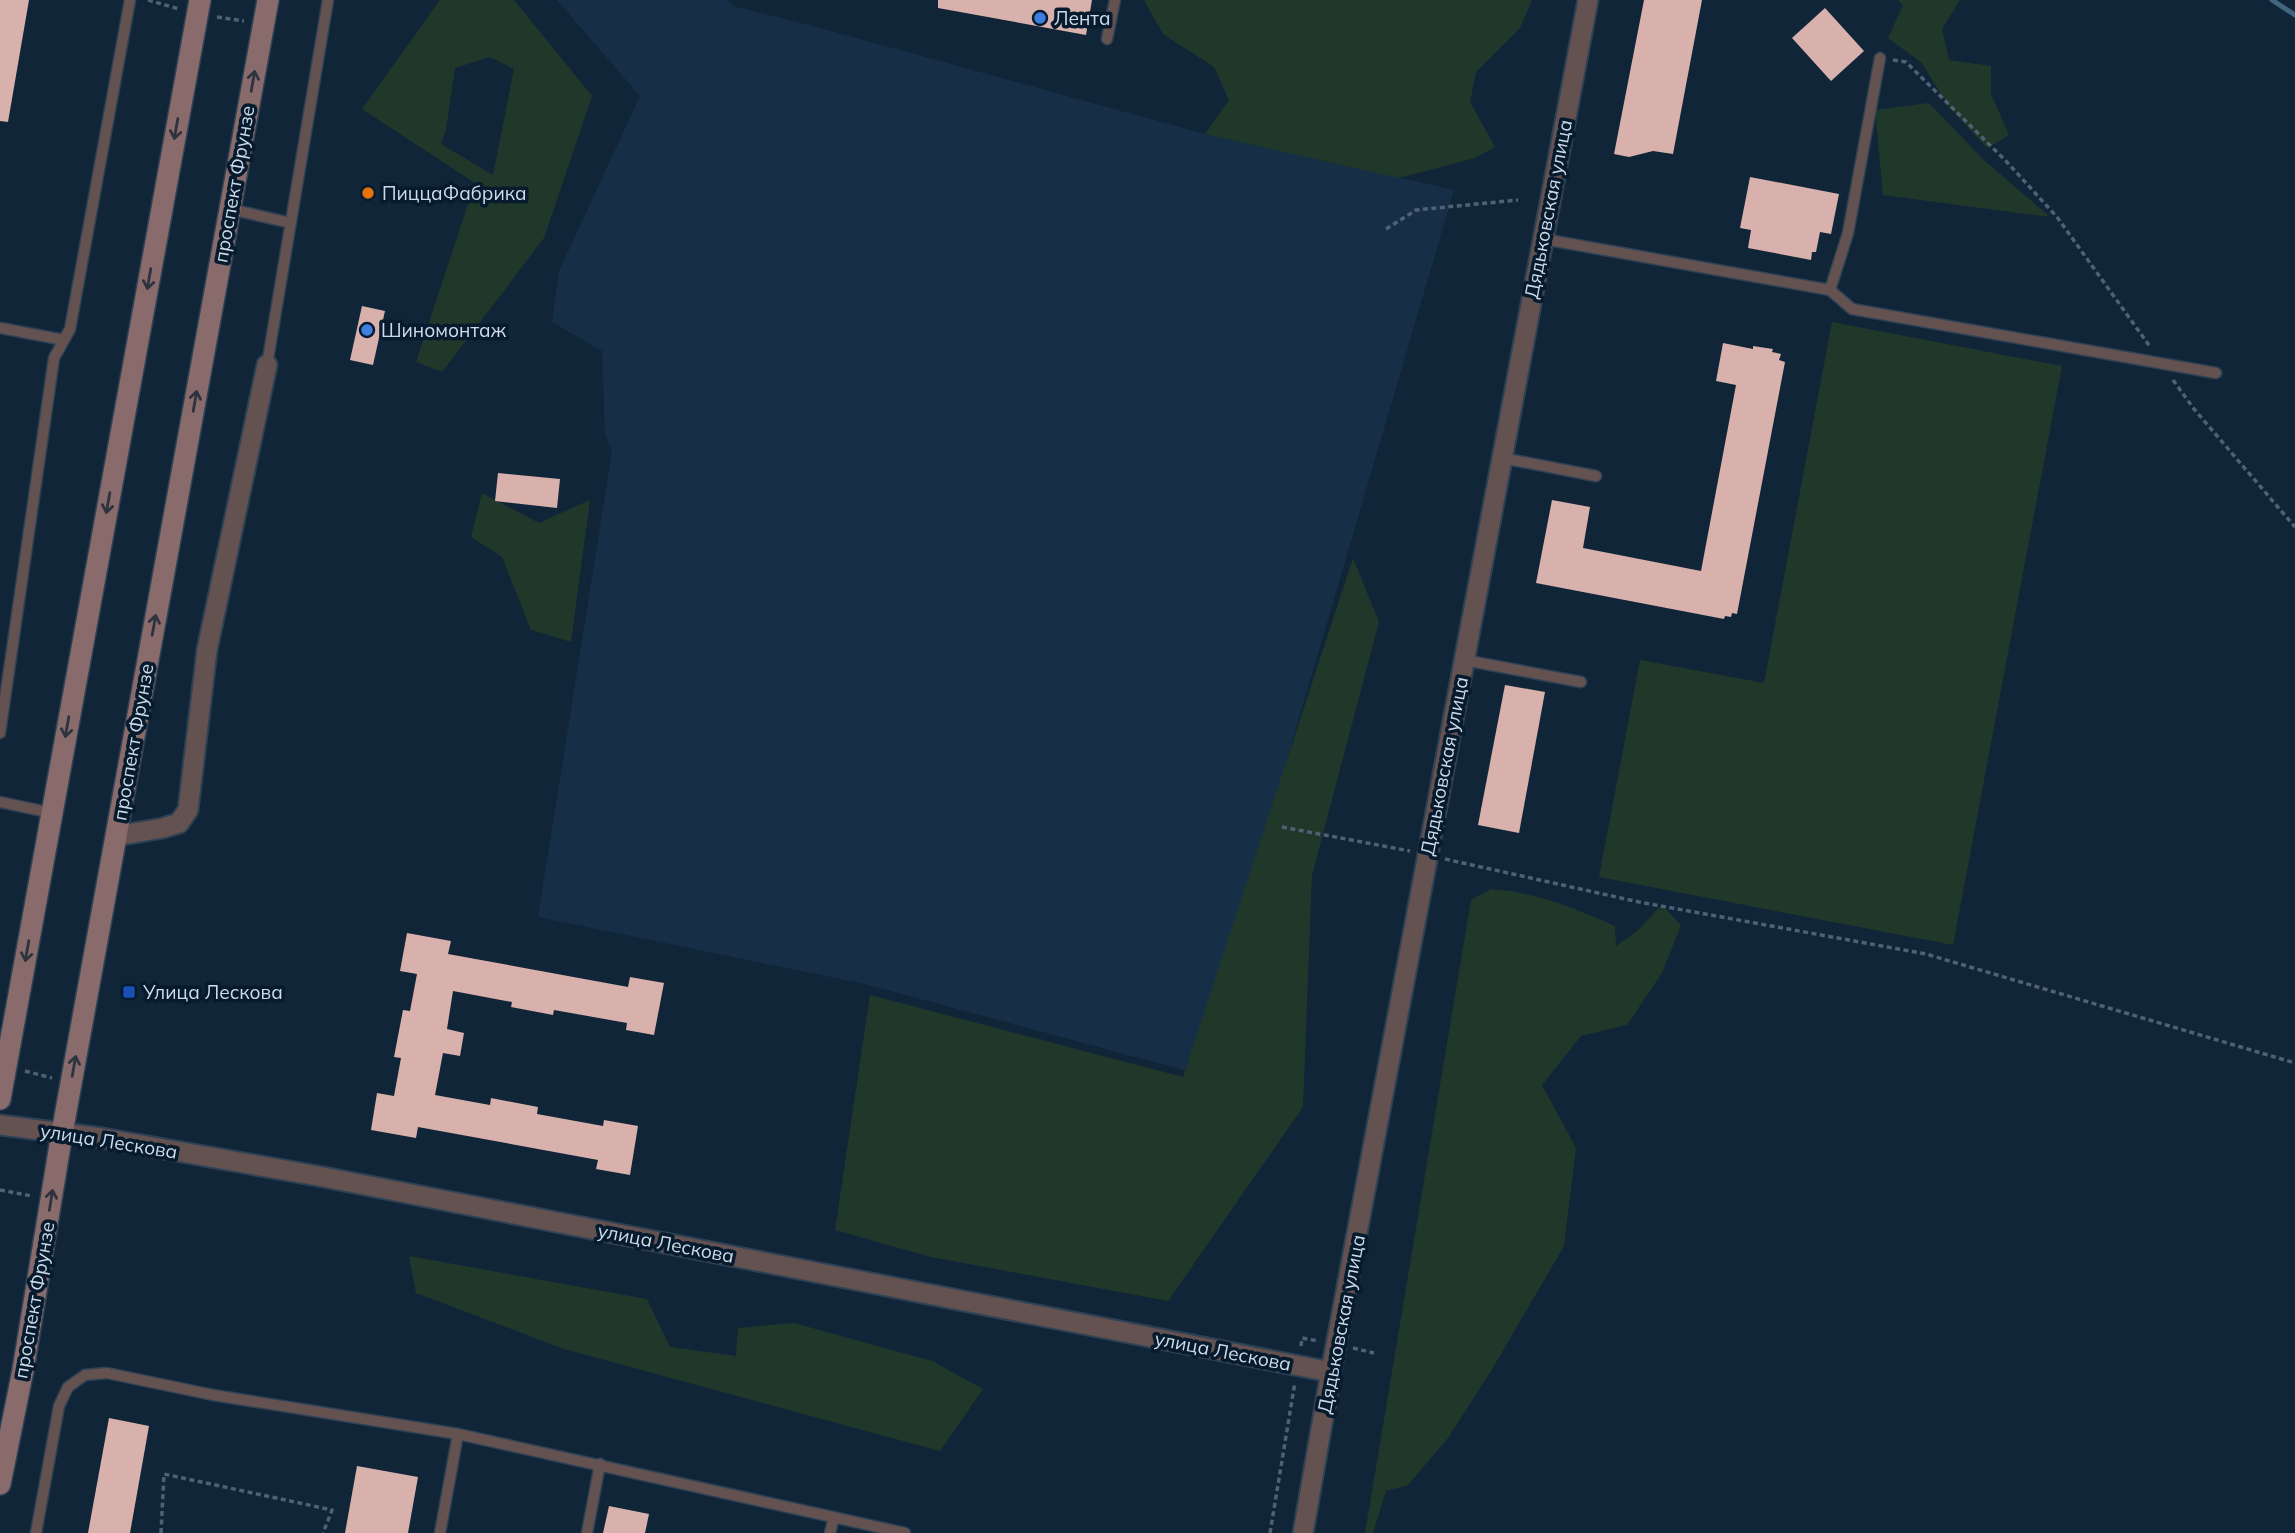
<svg xmlns="http://www.w3.org/2000/svg" width="2295" height="1533" font-family="Mulish,sans-serif">
<rect width="100%" height="100%" fill="#112539"/>
<polygon fill="#162f47" points="557,0 726,0 733,6 805,24 1205,134 1454,190 1195,1073 865,984 538,917 612,452 605,433 602,351 552,322 559,271 640,96"/>
<g fill="#203829" fill-rule="evenodd">
<path d="M440,0h74l78,96 -48,142 -102,134 -26,-10 59,-179 -113,-74zM490,57l24,12 -21,106 -52,-31 5,-15 9,-61z"/>
<polygon points="1144,0 1532,0 1520,28 1476,72 1470,102 1495,147 1475,158 1399,178 1205,134 1229,100 1214,67 1163,34"/>
<polygon points="1898,0 1960,0 1942,29 1949,60 1991,66 1991,94 2009,135 1987,148 1949,107 1922,63 1888,38 1903,5"/>
<polygon points="1929,103 1984,160 2050,217 1883,195 1875,110"/>
<polygon points="1832,322 2062,366 1953,945 1599,877 1640,660 1764,683"/>
<polygon points="482,493 539,523 590,500 571,642 531,630 502,557 471,537"/>
<polygon points="1353,558 1379,622 1312,875 1303,1107 1168,1301 931,1257 835,1230 870,995 1183,1077"/>
<path d="M1491,889c48,4 80,18 124,37l1,20 20,-14 26,-27 19,20 -19,48 -35,52 -46,11 -39,49 34,63 -12,98 -73,125 -43,67 -40,47 -22,6 -13,42h-8l106,-633z"/>
<polygon points="409,1256 647,1299 670,1347 736,1356 738,1328 794,1323 932,1361 983,1389 940,1451 564,1349 416,1293"/>
</g>
<g fill="none" stroke-linecap="round" stroke-linejoin="round">
<polyline stroke="#41657c" stroke-width="5" points="2272,0 2295,15"/>
</g>
<g fill="#d8b1ad">
<polygon points="0,0 29,0 8,122 0,121"/>
<polygon points="938,0 1092,0 1086,35 938,8"/>
<polygon points="1644,0 1702,0 1673,154 1653,151 1629,157 1614,154"/>
<polygon points="1825,8 1864,51 1831,81 1792,38"/>
<polygon points="1750,177 1839,194 1831,234 1820,232 1816,252 1812,252 1811,260 1748,248 1751,230 1740,228"/>
<polygon points="362,306 385,311 373,365 350,360"/>
<polygon points="1723,343 1753,349 1753,346 1773,349 1772,352 1781,354 1779,360 1785,362 1737,614 1732,613 1731,617 1725,616 1724,619 1536,583 1552,500 1590,507 1583,548 1701,571 1736,385 1716,381"/>
<polygon points="498,473 560,479 557,508 495,501"/>
<polygon points="1505,685 1545,692 1519,833 1478,825"/>
<polygon points="407,933 451,941 448,954 628,987 630,977 664,983 654,1035 626,1030 627,1023 554,1010 553,1015 511,1007 512,1002 453,991 447,1029 464,1033 460,1056 443,1053 435,1095 490,1105 491,1098 538,1107 537,1114 603,1126 604,1120 638,1126 630,1175 596,1169 598,1160 418,1127 416,1138 371,1130 377,1093 394,1096 401,1058 394,1057 403,1010 410,1011 417,974 400,971"/>
<polygon points="109,1418 149,1426 130,1533 88,1533"/>
<polygon points="357,1466 418,1477 408,1533 345,1533"/>
<polygon points="609,1506 649,1514 645,1533 603,1533"/>
</g>
<g fill="none" stroke-linecap="round" stroke-linejoin="round">
<defs>
<g id="lane">
<polyline points="1107,39 1115,0"/>
<polyline points="230,209 291,223"/>
<polyline points="1543,239 1830,290 1848,233 1880,58"/>
<polyline points="1830,290 1852,309 2216,373"/>
<polyline points="0,328 64,340"/>
<polyline points="267,365 328,0"/>
<polyline points="1502,458 1596,476"/>
<polyline points="1464,660 1581,682"/>
<polyline points="0,733 54,358 70,329 130,0"/>
<polyline points="0,802 52,813"/>
<polyline points="458,1434 905,1533"/>
<polyline points="36,1533 59,1406 68,1387 85,1375 107,1373 213,1395 458,1434 440,1533"/>
<polyline points="587,1533 600,1464"/>
<polyline points="830,1533 834,1517"/>
</g>
<g id="street">
<polyline points="116,836 163,828 179,823 188,810 207,650 267,365"/>
<polyline points="0,1125 102,1138 318,1176 1331,1372"/>
<polyline points="1303,1533 1331,1372 1588,0"/>
</g>
<g id="secondary">
<polyline points="0,1099 200,0"/>
<polyline points="0,1484 23,1370 62,1133 268,0"/>
</g>
</defs>
<use href="#lane" stroke="#2f4255" stroke-width="13"/>
<use href="#street" stroke="#2f4255" stroke-width="23"/>
<use href="#secondary" stroke="#2f4255" stroke-width="24"/>
<g stroke="#506173" stroke-width="3.5" stroke-dasharray="5 3.5" stroke-linecap="butt">
<polyline points="148,0 179,9"/>
<polyline points="217,17 244,21"/>
<polyline points="1893,60 1906,62 2006,161 2057,217 2151,348"/>
<polyline points="1386,229 1416,210 1518,200"/>
<polyline points="2173,380 2194,409 2295,527"/>
<polyline points="1282,827 1410,851"/>
<polyline points="1445,859 1639,902 1926,954 2295,1063"/>
<polyline points="25,1071 52,1078"/>
<polyline points="0,1190 32,1196"/>
<polyline points="1301,1346 1302,1338 1318,1341"/>
<polyline points="1353,1348 1374,1353"/>
<polyline points="161,1533 164,1474 332,1510 323,1533"/>
<polyline points="1270,1533 1295,1382"/>
</g>
<use href="#lane" stroke="#645251" stroke-width="10"/>
<use href="#street" stroke="#645251" stroke-width="19"/>
<use href="#secondary" stroke="#896b6b" stroke-width="21"/>
</g>
<defs><path id="oneway-shaft" d="M-6 0H5M1.5-3L5.5 0L1.5 3" fill="none" stroke-width="1.6" stroke-linecap="round" stroke-linejoin="round" transform="scale(1.75)"/></defs>
<g stroke="#2e3340">
<use href="#oneway-shaft" transform="translate(253 81) rotate(-80)"/>
<use href="#oneway-shaft" transform="translate(176 129) rotate(100)"/>
<use href="#oneway-shaft" transform="translate(149 279) rotate(100)"/>
<use href="#oneway-shaft" transform="translate(195 401) rotate(-80)"/>
<use href="#oneway-shaft" transform="translate(108 503) rotate(100)"/>
<use href="#oneway-shaft" transform="translate(154 625) rotate(-80)"/>
<use href="#oneway-shaft" transform="translate(67 727) rotate(100)"/>
<use href="#oneway-shaft" transform="translate(27 951) rotate(100)"/>
<use href="#oneway-shaft" transform="translate(74 1066) rotate(-80)"/>
<use href="#oneway-shaft" transform="translate(51 1200) rotate(-81)"/>
</g>
<g fill="#3f7fe0" stroke="#071b2e" stroke-width="2.5">
<circle cx="1040" cy="18" r="7"/>
<circle cx="367" cy="330" r="7"/>
</g>
<circle fill="#e8710a" stroke="#071b2e" stroke-width="2.5" cx="368" cy="193" r="7"/>
<rect fill="#1a4fb4" stroke="#071b2e" stroke-width="2.5" x="122" y="985" width="14" height="14" rx="3.5"/>
<g text-anchor="middle" stroke-width="7" stroke-linejoin="round" paint-order="stroke">
<g font-size="19" fill="#cfdbe9" stroke="#071b2e" text-anchor="start">
<text x="1054" y="25">Лента</text>
<text x="382" y="200">ПиццаФабрика</text>
<text x="381" y="337">Шиномонтаж</text>
<text x="143" y="999">Улица Лескова</text>
</g>
<g font-size="19" fill="#cfdbe9" stroke="#071b2e">
<text transform="translate(234 184) rotate(-80)" y="7">проспект Фрунзе</text>
<text transform="translate(1548 209) rotate(-79)" y="7">Дядьковская улица</text>
<text transform="translate(133 742) rotate(-80)" y="7">проспект Фрунзе</text>
<text transform="translate(1444 766) rotate(-79)" y="7">Дядьковская улица</text>
<text transform="translate(109 1141) rotate(9)" y="7">улица Лескова</text>
<text transform="translate(666 1243) rotate(11)" y="7">улица Лескова</text>
<text transform="translate(34 1300) rotate(-80)" y="7">проспект Фрунзе</text>
<text transform="translate(1341 1324) rotate(-79)" y="7">Дядьковская улица</text>
<text transform="translate(1223 1351) rotate(11)" y="7">улица Лескова</text>
</g>
</g>
</svg>
